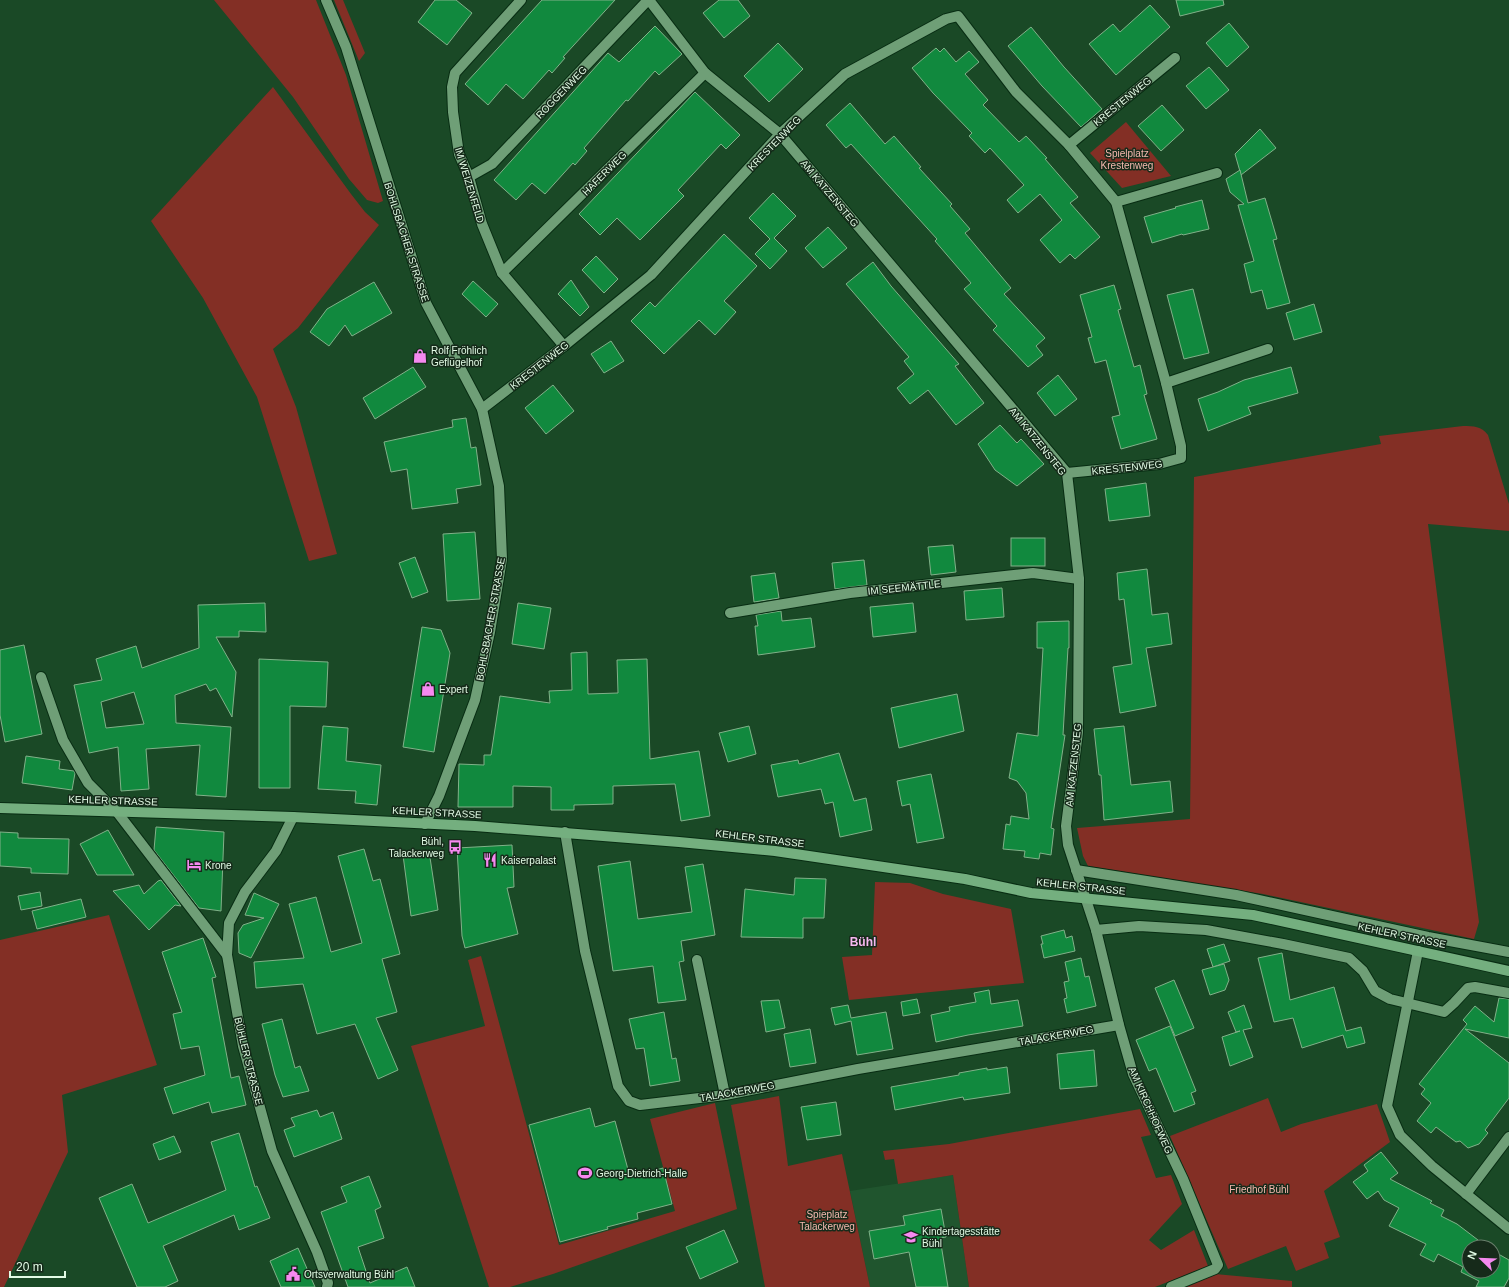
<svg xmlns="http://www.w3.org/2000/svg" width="1509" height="1287" font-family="Arial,sans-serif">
<rect width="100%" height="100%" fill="#1a4926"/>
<polygon fill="#20552e" points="953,1175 969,1287 870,1287 850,1191"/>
<g fill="#832f25">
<polygon points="214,0 316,0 346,75 383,201 378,203 367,200 349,179 293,97"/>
<polygon points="334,0 343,0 365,53 359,61"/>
<polygon points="273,87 351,194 365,212 379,225 298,328 273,349 296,407 337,554 309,561 257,397 203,298 151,221"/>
<polygon points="1126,122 1171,176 1122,188 1090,153"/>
<path d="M1463,426c11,0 18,0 25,9l21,69v27l-81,-7 51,398 -5,17 -211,-45 -175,-28 -5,-10 -6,-28 113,-9 4,-342 187,-33 -2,-8z"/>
<polygon points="875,882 910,883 943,894 1011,909 1024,983 849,1000 842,957 872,955"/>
<polygon points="109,915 157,1065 62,1095 68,1152 4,1287 0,1287 0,940"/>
<polygon points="481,956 559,1245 675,1211 650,1119 715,1103 737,1209 553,1274 510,1287 489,1287 411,1046 485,1026 468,960"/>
<polygon points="779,1096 788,1166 842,1154 870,1287 765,1287 731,1105"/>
<polygon points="1268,1098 1281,1132 1301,1124 1377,1104 1390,1142 1324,1191 1340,1237 1324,1243 1329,1258 1296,1271 1286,1246 1228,1269 1170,1136"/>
<polygon points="1140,1109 1151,1135 1141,1137 1156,1178 1171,1175 1182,1204 1149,1240 1161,1250 1194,1230 1208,1266 1155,1287 969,1287 953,1175 898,1184 894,1159 885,1160 883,1151 949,1144"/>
<polygon points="1215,1274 1292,1281 1292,1287 1185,1287"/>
</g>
<g fill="#11893e" stroke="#81b189" fill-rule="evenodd">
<polygon points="435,0 456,0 472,13 447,45 418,22"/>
<polygon points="542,0 615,0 563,57 565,58 552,73 549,70 523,99 506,84 488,105 465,84"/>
<polygon points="719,0 738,0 750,16 724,38 703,13"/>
<polygon points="1176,0 1223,0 1224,5 1180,16"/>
<polygon points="1150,5 1170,27 1116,75 1089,44 1113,24 1120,32"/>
<polygon points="1229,23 1249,47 1227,67 1206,43"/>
<polygon points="655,26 682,54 659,75 655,71 628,101 626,100 584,148 587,151 575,165 573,163 545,194 532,183 516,200 494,180 608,53 619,62"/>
<polygon points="1031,27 1064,67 1102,109 1081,127 1042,86 1008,46"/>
<polygon points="778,43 803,69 769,102 744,76"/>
<polygon points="936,48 940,52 944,48 956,62 969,51 979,62 965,74 988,100 983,105 1019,142 1026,136 1047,158 1045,159 1078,197 1070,203 1100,237 1075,259 1070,254 1060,263 1040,240 1062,220 1040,194 1018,213 1007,200 1024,185 990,148 985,153 969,136 972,133 933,93 912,68"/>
<polygon points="1209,67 1229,90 1206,109 1186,86"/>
<polygon points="695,92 740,135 726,149 721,144 678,190 684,196 640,240 617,218 600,235 579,214"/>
<polygon points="850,103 885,144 894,136 921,167 919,168 952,204 950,206 970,229 965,233 1011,288 1004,294 1045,338 1036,346 1043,355 1028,367 993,330 997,326 964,289 971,283 935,241 937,239 851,144 846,148 826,125"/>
<polygon points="1162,105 1184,130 1161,151 1138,126"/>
<polygon points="1260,129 1276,148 1241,175 1235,154"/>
<polygon points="1240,170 1248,203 1265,198 1277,239 1273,240 1290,303 1267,309 1262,290 1251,293 1244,264 1254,261 1238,205 1244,204 1230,192 1226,179"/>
<polygon points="773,193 796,216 774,238 787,251 770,269 755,254 770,239 749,218"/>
<polygon points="1202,200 1209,229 1183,235 1182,234 1152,243 1144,217 1176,208 1175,207"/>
<polygon points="828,227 847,248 823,268 805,248"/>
<polygon points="724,234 757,266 724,301 736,312 715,335 699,320 664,354 631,321 650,302 655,307"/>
<polygon points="596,256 618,279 604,293 582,270"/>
<polygon points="873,262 891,286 959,364 955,366 984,403 956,425 928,390 910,404 897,388 914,374 904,361 909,357 846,284"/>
<polygon points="571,280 589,307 580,316 558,294"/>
<polygon points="473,281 498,304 486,317 462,294"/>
<polygon points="374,282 392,313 352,336 345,325 329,346 310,332 327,309"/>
<polygon points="1114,285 1121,309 1118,310 1134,367 1140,365 1147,394 1144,395 1157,439 1121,449 1112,417 1120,415 1106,360 1095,363 1088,338 1092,337 1080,295"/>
<polygon points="1193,289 1209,353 1184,359 1167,295"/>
<polygon points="1314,304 1322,332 1294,340 1286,313"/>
<polygon points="611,341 624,361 604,373 591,354"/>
<polygon points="413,367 426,387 375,419 363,398"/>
<polygon points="1291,367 1298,393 1248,407 1251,414 1208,431 1198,399 1218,392 1244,380"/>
<polygon points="1058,375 1077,399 1055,416 1037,393"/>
<polygon points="553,385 574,411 546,434 525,408"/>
<polygon points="466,418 471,448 476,447 481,485 456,489 458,503 412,509 407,469 391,472 384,442 453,427 452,420"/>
<polygon points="1000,425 1017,443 1021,439 1044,464 1017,486 995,470 978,444"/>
<polygon points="1146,483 1150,516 1109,521 1105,489"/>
<polygon points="475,532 480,599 447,601 443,534"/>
<rect x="1011" y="538" width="34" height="28"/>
<polygon points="953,545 956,572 931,575 928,547"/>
<polygon points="415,557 428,592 412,598 399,563"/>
<polygon points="864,560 867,585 835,589 832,563"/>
<polygon points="1147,569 1152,615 1168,613 1172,644 1146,648 1156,706 1120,713 1113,667 1132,664 1124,599 1119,600 1117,573"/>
<polygon points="775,573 779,598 754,602 751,576"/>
<polygon points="1002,588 1004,617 966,620 964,591"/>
<path d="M265,603l1,29 -27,-1v6h-23l20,35 -4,45 -16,-29 -6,3 -4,-7 -31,11 1,28 55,4 -5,70 -30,-2 4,-50 -54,4 3,40 -28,2 -3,-44 -29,6 -15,-68 28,-5 -6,-21 40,-13 6,22 57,-20 -1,-43zM134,692l10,32 -38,4 -5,-26z"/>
<polygon points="518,603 551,608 544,649 512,644"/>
<polygon points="913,603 916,632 873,637 870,607"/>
<polygon points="781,611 782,621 811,618 815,647 758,655 755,626 758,626 756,615"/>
<polygon points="1069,621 1069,648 1068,648 1063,735 1065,735 1051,828 1054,829 1051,855 1040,853 1039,859 1024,857 1025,851 1003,849 1006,824 1010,825 1011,816 1029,819 1026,793 1017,781 1009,778 1017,733 1038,736 1043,648 1037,648 1037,622"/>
<polygon points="422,627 441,630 450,653 434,752 403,747"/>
<polygon points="24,645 42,734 5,742 0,715 0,650"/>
<polygon points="587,652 588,694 618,693 617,660 647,659 650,759 699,751 710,816 681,821 675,784 613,786 613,804 574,805 574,810 551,810 551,787 513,786 513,807 458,807 459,764 484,765 484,755 491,755 500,696 550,703 549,691 572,690 571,653"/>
<polygon points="259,659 328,662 326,707 290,706 290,788 259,788"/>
<polygon points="957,694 964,731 899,748 891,708"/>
<polygon points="323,726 348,728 346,761 381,765 377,805 355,803 356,791 318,789"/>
<polygon points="749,726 756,754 728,762 719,733"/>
<polygon points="1124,726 1131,785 1170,781 1173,812 1104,820 1101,775 1099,775 1094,729"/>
<polygon points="839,753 854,801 866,798 872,830 840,837 833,802 825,804 821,789 778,797 771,765 798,760 799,764"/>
<polygon points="26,756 60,761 59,769 74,771 75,773 72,790 22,783"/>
<polygon points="931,774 944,838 917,843 910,804 902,806 897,781"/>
<polygon points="156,827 224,832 221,911 199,908 154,850"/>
<polygon points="108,830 134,875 97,875 80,844"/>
<polygon points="0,832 18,833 18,838 69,839 68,874 31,873 31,868 0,866"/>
<polygon points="512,845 514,887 507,888 518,934 465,948 462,936 457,848"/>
<polygon points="364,849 373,881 380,879 400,954 382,959 397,1012 376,1018 398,1070 378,1079 355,1024 317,1034 303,984 256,988 254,962 304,958 289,904 316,897 331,952 362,943 338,856"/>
<polygon points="429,851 438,910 411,916 403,855"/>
<polygon points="630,861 638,919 692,912 685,867 703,864 715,935 681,941 684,961 679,962 686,1000 658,1003 653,966 613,971 598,866"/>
<polygon points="795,878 826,879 824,918 803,918 803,938 741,937 745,889 794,895"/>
<polygon points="161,880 181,906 175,905 149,930 113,891 139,885 144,894 158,881"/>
<polygon points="40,892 42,906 21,910 18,896"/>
<polygon points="254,893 279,904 251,958 239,953 238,933 243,925 264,918 245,915"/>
<polygon points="81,899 86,917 37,929 32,911"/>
<polygon points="1064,930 1066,938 1072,936 1075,951 1044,958 1041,944 1043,944 1041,936"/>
<polygon points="203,938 216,977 212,978 231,1078 239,1076 246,1105 212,1113 209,1102 173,1114 164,1088 205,1075 199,1046 181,1049 173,1014 182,1012 162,952"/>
<polygon points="1224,944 1230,961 1213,967 1207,949"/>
<polygon points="1282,953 1290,1000 1334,987 1346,1031 1361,1027 1365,1043 1347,1048 1343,1035 1302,1048 1293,1018 1274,1022 1258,958"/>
<polygon points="1081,958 1085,977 1089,976 1096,1006 1067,1013 1064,999 1067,998 1064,982 1069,981 1065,962"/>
<polygon points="1224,964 1229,980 1225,990 1210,995 1202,970"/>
<polygon points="1174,980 1194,1028 1175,1036 1155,988"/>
<polygon points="989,990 991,1004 1018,1000 1023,1026 968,1035 936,1042 931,1015 950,1011 949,1007 976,1002 974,993"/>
<polygon points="1499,998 1509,999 1509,1038 1465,1029 1509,1063 1509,1098 1485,1130 1488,1133 1479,1144 1468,1148 1460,1141 1456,1142 1436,1127 1431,1133 1417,1121 1431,1103 1421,1094 1425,1089 1419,1084 1467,1024 1463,1020 1475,1006 1494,1022"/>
<polygon points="917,999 920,1013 903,1016 901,1002"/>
<polygon points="779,1000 785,1028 766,1032 761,1001"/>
<polygon points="848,1005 851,1018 886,1012 893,1049 857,1055 851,1021 835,1025 831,1008"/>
<polygon points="1244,1005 1252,1028 1243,1030 1253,1057 1230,1066 1222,1037 1240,1031 1236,1032 1228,1012"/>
<polygon points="664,1012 672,1059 676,1058 680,1081 650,1086 644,1048 636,1049 629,1019"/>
<polygon points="282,1019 295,1068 300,1066 309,1091 283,1097 275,1075 262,1024"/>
<polygon points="1170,1026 1196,1091 1191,1093 1195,1104 1174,1112 1156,1068 1149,1071 1136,1040"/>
<polygon points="810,1029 816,1063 790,1067 784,1034"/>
<polygon points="1094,1050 1097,1086 1060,1089 1057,1054"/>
<polygon points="1007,1067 1010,1093 964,1100 963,1097 895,1110 891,1087 959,1075 959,1073 987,1068 987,1070"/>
<polygon points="836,1102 841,1135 807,1140 801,1107"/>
<polygon points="590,1108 595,1127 615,1121 630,1177 663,1168 672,1204 637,1213 638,1219 607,1227 608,1229 560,1242 529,1125"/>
<polygon points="317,1110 320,1117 333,1112 342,1139 294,1157 284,1130 295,1126 291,1118"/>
<polygon points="239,1133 255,1187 257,1186 270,1218 239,1230 234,1215 163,1246 178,1281 165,1287 137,1287 99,1198 132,1184 148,1223 226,1190 211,1142"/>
<polygon points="174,1136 181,1152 159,1160 153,1144"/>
<polygon points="1381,1152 1398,1173 1390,1179 1432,1201 1430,1203 1444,1210 1441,1216 1457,1224 1478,1240 1476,1243 1485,1247 1469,1247 1469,1271 1493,1271 1493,1251 1509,1260 1509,1278 1504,1287 1476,1287 1479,1281 1461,1272 1463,1267 1438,1254 1434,1262 1420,1255 1426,1244 1389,1226 1399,1208 1384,1200 1378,1191 1367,1199 1353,1182 1368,1171 1364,1165"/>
<polygon points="369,1176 381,1207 375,1210 384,1238 358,1247 370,1283 407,1267 415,1287 348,1287 321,1212 347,1202 341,1187"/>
<polygon points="941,1209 946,1237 940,1238 948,1287 916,1287 909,1252 874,1259 869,1231 905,1225 903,1216"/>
<polygon points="724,1230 738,1262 700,1279 686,1247"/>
<polygon points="298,1248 315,1287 281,1287 270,1261"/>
</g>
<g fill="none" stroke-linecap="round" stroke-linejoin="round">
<defs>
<g id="minor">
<polyline points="326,0 346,47 426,303 482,409 499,486 502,559 490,632 475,700 439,796 425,824"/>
<polyline points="521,0 455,73 452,87 453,112 459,154 469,177 482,224 502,273 564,346"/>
<polyline points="649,0 705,73 780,134 1067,473 1079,579 1078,732 1066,826 1068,845 1096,930 1119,1025 1133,1074 1183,1179 1218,1265 1215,1269 1171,1287"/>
<polyline points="1069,145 1175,58"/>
<polyline points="469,177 492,164 648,0"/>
<polyline points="1116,202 1217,173"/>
<polyline points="502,273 705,73"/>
<polyline points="1166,383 1268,349"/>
<polyline points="482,409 564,346 651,275 780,134 845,74 946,19 958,16 1016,92 1069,145 1116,202 1166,383 1181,446 1181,458 1159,464 1067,473"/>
<polyline points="730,613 850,593 1033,573 1079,579"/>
<polyline points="41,677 63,740 88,783 117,812 227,955"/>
<polyline points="293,817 276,851 245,892 229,923 227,955 243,1046 272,1151 317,1252 328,1283 327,1287"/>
<polyline points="565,832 585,951 618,1086 629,1101 640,1105 725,1095 858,1069 1119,1025"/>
<polyline points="1076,870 1236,895 1428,937 1509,952"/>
<polyline points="1096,930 1139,926 1206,930 1283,944 1349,958 1363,971 1375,991 1390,999 1444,1012 1454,1003 1468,988 1475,987 1509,993"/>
<polyline points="1418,951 1387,1106 1400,1135 1432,1166 1509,1229"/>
<polyline points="697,960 725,1095"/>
<polyline points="1466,1194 1509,1137"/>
</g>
<polyline id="major" points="0,808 293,817 475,826 679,842 775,851 965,879 1031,893 1253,915 1509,971"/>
</defs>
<use href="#minor" stroke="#082d13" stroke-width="12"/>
<use href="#major" stroke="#082d13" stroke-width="12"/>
<use href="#minor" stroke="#6f9f77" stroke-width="10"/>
<use href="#major" stroke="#74af7f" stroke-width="10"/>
</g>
<defs>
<symbol id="shop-bare" viewBox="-9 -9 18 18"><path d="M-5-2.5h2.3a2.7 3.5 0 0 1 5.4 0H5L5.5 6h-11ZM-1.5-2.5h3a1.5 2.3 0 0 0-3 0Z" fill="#f589ef" stroke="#162a1a" stroke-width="2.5" paint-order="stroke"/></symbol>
<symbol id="bus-bare" viewBox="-9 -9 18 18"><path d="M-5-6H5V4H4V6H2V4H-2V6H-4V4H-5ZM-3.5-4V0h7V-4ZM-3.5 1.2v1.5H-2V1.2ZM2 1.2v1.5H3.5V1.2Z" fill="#f589ef" stroke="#162a1a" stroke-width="2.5" paint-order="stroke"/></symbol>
<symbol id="restaurant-bare" viewBox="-9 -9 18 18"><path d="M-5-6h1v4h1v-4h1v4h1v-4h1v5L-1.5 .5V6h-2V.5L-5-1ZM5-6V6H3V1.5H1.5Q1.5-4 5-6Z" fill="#f589ef" stroke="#162a1a" stroke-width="2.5" paint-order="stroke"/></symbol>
<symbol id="hotel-bare" viewBox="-9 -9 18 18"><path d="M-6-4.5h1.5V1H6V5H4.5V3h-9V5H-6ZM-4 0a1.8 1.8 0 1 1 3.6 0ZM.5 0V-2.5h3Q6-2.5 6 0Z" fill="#f589ef" stroke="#162a1a" stroke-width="2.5" paint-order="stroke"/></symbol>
<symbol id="stadium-bare" viewBox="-9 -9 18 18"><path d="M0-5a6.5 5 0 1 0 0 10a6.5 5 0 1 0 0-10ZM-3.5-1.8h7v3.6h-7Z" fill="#f589ef" stroke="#162a1a" stroke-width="2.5" paint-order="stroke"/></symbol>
<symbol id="school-bare" viewBox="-9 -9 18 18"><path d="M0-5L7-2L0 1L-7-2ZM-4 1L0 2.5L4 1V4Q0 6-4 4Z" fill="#f589ef" stroke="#162a1a" stroke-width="2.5" paint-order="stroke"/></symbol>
<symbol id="civic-bare" viewBox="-9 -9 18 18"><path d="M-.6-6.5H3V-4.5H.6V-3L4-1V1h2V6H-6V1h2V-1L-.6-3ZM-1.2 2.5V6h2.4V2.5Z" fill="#f589ef" stroke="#162a1a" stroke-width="2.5" paint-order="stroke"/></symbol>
</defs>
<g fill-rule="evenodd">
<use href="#shop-bare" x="410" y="346" width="20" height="20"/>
<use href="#shop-bare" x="418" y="679" width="20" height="20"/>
<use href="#bus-bare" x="445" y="837" width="20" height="20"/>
<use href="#restaurant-bare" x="480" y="850" width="20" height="20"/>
<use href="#hotel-bare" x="184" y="855" width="20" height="20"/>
<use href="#stadium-bare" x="575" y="1163" width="20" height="20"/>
<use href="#school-bare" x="901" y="1227" width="20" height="20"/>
<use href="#civic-bare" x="283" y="1264" width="20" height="20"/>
</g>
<g text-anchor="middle" stroke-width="3" stroke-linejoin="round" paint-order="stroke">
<g font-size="10" fill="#e2fbe5" stroke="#162a1a">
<text transform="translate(561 92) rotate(-46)" y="4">ROGGENWEG</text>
<text transform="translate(1122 101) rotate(-39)" y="4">KRESTENWEG</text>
<text transform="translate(774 143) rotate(-46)" y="4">KRESTENWEG</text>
<text transform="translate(604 173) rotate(-45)" y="4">HAFERWEG</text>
<text transform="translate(470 185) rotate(73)" y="4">IM WEIZENFELD</text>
<text transform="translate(830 193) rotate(50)" y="4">AM KATZENSTEG</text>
<text transform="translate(407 242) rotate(72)" y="4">BOHLSBACHER STRASSE</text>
<text transform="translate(539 365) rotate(-38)" y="4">KRESTENWEG</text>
<text transform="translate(1038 441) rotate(51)" y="4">AM KATZENSTEG</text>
<text transform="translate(1127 467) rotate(-6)" y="4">KRESTENWEG</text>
<text transform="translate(904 587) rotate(-6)" y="4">IM SEEMÄTTLE</text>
<text transform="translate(490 619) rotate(-80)" y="4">BOHLSBACHER STRASSE</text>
<text transform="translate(1073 765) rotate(-84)" y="4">AM KATZENSTEG</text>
<text transform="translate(113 800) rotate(2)" y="4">KEHLER STRASSE</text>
<text transform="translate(437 812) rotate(3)" y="4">KEHLER STRASSE</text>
<text transform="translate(760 838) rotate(7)" y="4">KEHLER STRASSE</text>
<text transform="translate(1081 886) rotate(6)" y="4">KEHLER STRASSE</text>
<text transform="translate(1402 935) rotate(12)" y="4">KEHLER STRASSE</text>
<text transform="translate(1056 1035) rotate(-10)" y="4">TALACKERWEG</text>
<text transform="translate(249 1061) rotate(76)" y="4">BÜHLER STRASSE</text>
<text transform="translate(737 1091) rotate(-10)" y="4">TALACKERWEG</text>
<text transform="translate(1151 1110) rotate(66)" y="4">AM KIRCHHOFWEG</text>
</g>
<g font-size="10" fill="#f4b8ae" stroke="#162a1a">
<text x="1127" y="157">Spielplatz<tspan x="1127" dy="12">Krestenweg</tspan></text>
<text x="1259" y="1193">Friedhof Bühl</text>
<text x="827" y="1218">Spieplatz<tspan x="827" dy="12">Talackerweg</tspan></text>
</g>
<g font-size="10" fill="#e2fbe5" stroke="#162a1a" text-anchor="start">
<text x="431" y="354">Rolf Fröhlich<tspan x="431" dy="12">Geflügelhof</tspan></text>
<text x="439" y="693">Expert</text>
<text x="444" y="845" text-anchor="end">Bühl,<tspan x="444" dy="12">Talackerweg</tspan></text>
<text x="501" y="864">Kaiserpalast</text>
<text x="205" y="869">Krone</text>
<text x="596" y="1177">Georg-Dietrich-Halle</text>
<text x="922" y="1235">Kindertagesstätte<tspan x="922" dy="12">Bühl</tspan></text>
<text x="304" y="1278">Ortsverwaltung Bühl</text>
</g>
<g font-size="12" font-weight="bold" fill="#f5b8f0" stroke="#162a1a">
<text x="863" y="946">Bühl</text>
</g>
</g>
<g transform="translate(1481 1259) rotate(293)"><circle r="19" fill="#162a1a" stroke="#687e6b"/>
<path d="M0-3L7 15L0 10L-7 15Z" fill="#f589ef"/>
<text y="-6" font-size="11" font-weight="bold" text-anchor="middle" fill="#e2fbe5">N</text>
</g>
<path d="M10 1271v6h55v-6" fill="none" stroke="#e2fbe5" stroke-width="2"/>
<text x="16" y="1271" font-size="12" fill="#e2fbe5" stroke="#162a1a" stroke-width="3" paint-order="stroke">20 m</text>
</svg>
